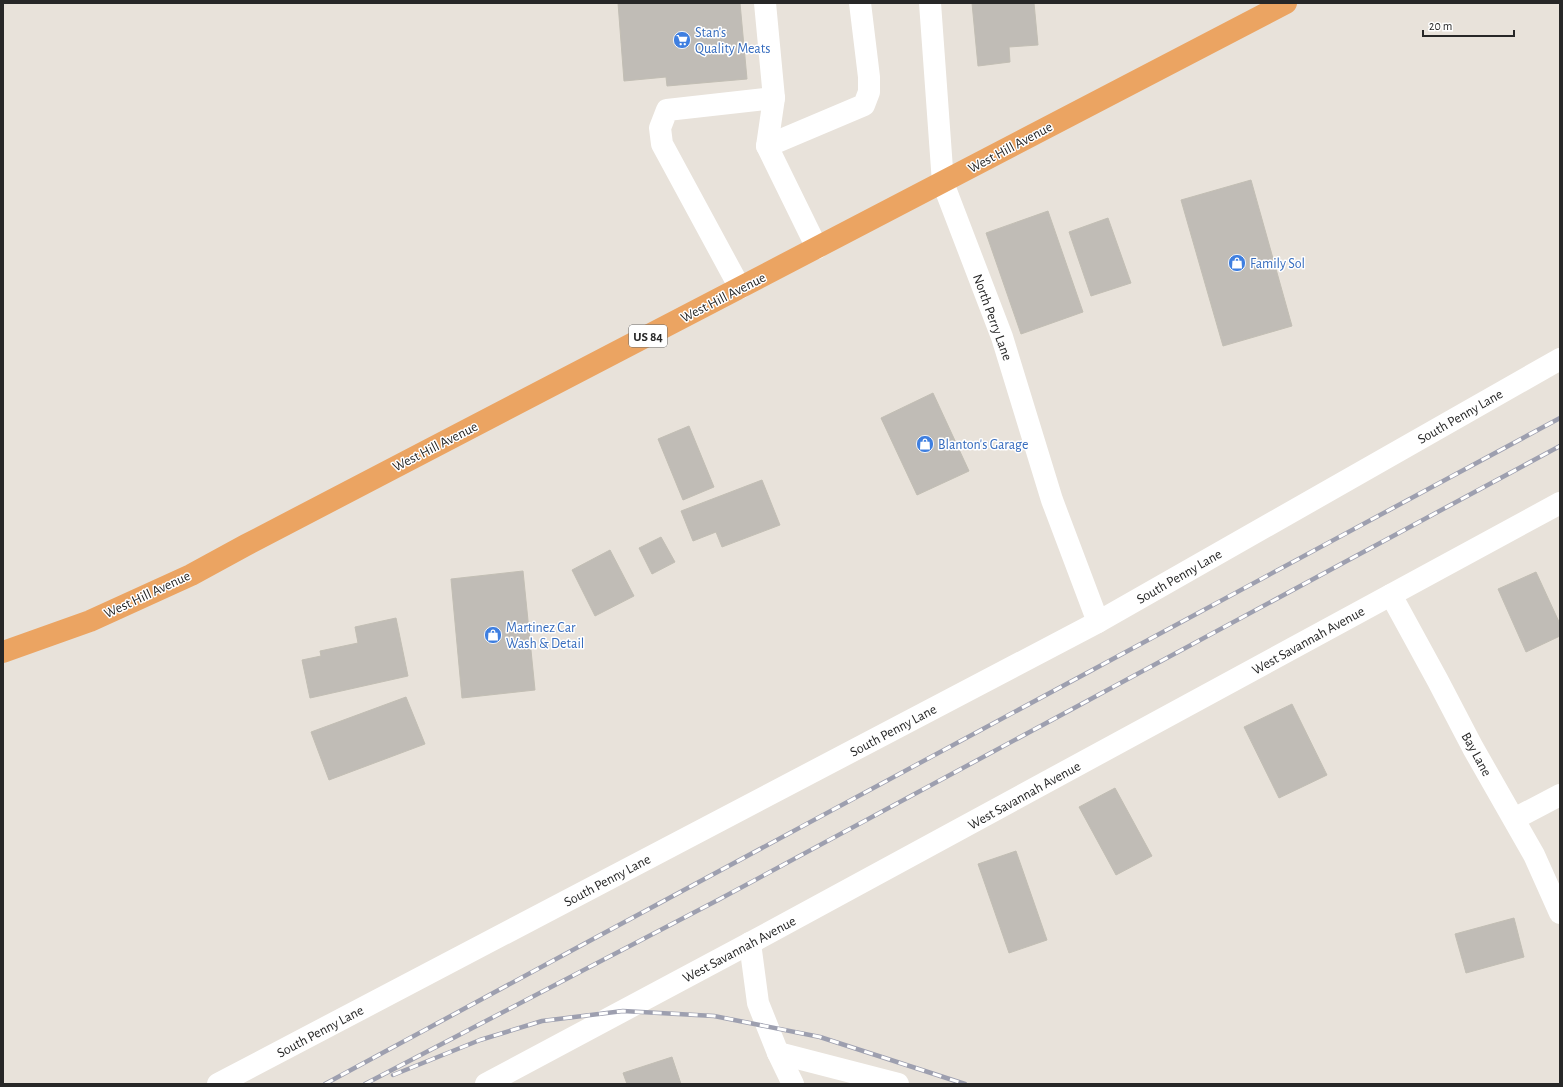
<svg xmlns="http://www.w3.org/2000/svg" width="1563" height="1087" font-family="'Alegreya Sans',sans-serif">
<rect width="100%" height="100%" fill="#e8e2da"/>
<g fill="#c0bcb6" stroke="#c2beb4">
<polygon points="618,3 740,3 747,79 667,86 666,77 624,81"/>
<polygon points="972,3 1034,3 1038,45 1009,47 1010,62 978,66"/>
<polygon points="1251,180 1292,326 1223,346 1181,200"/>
<polygon points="1048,211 1083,312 1021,334 986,233"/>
<polygon points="1108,218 1131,283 1091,296 1069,232"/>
<polygon points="933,393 969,471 917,495 881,418"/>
<polygon points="689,426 714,487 683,500 658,439"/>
<polygon points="762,480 780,525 722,547 716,532 693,541 681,511"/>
<polygon points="661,537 675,562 652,574 639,548"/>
<polygon points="610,550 634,596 595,616 572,570"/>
<polygon points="523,571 535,690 462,698 451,579"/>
<polygon points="1536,572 1560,624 1560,636 1526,652 1498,589"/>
<polygon points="396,618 408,676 310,698 302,660 321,656 320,651 358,643 355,627"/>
<polygon points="406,697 425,744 329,780 311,732"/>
<polygon points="1292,704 1327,775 1279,798 1244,727"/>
<polygon points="1115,788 1152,856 1116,875 1079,807"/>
<polygon points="1016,851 1047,940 1009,953 978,864"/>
<polygon points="1514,918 1524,957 1466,973 1455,934"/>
<polygon points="672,1057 681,1084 627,1084 623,1073"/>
</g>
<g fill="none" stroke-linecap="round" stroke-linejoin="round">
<g stroke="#fff" stroke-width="22">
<polyline points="930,3 943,183 1002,337 1052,500 1098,622"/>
<polyline points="767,146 774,98"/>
<polyline points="817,248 767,146 864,105 869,92 869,77 860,3"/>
<polyline points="740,288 662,144 660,128 667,110 774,98 765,3"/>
<polyline points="1391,595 1438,681 1473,748 1534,855 1560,913"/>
<polyline points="1514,819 1560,795"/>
<polyline points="750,943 758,1003 778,1053 793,1084"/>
<polyline points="778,1053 898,1084"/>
<polyline points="218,1084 1098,622 1560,359"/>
<polyline points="486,1084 750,943 1560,503"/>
</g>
<polyline stroke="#eba462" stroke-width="22" points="3,652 90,621 191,575 246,545 1286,3"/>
<defs>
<g id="rail">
<polyline points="393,1075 480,1040 542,1021 623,1011 714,1016 820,1037 965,1084"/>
<polyline points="325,1084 569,952 1560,418"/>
<polyline points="365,1084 718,900 1560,446"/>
</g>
</defs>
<use href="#rail" stroke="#9d9faf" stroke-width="4.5"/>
<use href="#rail" stroke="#fff" stroke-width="3" stroke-dasharray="9" stroke-linecap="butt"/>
</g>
<defs>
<symbol id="supermarket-disc" viewBox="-11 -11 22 22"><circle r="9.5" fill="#3f7fe0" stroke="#fff"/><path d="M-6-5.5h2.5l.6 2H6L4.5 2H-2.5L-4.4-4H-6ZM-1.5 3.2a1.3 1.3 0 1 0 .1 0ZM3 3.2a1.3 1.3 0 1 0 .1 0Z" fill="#fff"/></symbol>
<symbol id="shop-disc" viewBox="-11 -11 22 22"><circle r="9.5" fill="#3f7fe0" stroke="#fff"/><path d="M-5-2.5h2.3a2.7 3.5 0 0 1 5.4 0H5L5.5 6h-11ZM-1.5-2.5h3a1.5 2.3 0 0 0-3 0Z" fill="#fff"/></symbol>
</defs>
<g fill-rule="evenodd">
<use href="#supermarket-disc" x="672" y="30" width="20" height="20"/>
<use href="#shop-disc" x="1227" y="253" width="20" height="20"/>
<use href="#shop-disc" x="915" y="434" width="20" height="20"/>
<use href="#shop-disc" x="483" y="625" width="20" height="20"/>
</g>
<g text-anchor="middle" stroke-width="3" stroke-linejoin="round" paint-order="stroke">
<rect fill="#fff" stroke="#686868" stroke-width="1" x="629" y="325" width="38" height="22" rx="3"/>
<g font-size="13" font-weight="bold" fill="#272727">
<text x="648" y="341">US 84</text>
</g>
<g font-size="14" fill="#366cbe" stroke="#fff" text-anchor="start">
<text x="695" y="37">Stan's<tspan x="695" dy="16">Quality Meats</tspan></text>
<text x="1250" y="268">Family Sol</text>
<text x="938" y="449">Blanton's Garage</text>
<text x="506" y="632">Martinez Car<tspan x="506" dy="16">Wash &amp; Detail</tspan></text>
</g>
<g font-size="14" fill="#272727" stroke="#fff">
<text transform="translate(1010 147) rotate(-28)" y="5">West Hill Avenue</text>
<text transform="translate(723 297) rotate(-27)" y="5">West Hill Avenue</text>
<text transform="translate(993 317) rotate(70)" y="5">North Perry Lane</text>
<text transform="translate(1460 416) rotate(-30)" y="5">South Penny Lane</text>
<text transform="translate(435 446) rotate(-27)" y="5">West Hill Avenue</text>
<text transform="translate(1179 576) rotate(-30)" y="5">South Penny Lane</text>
<text transform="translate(147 594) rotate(-25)" y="5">West Hill Avenue</text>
<text transform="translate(1308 640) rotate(-29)" y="5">West Savannah Avenue</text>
<text transform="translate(893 730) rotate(-28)" y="5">South Penny Lane</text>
<text transform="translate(1477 754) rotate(61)" y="5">Bay Lane</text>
<text transform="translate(1024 795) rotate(-29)" y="5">West Savannah Avenue</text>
<text transform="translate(607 880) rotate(-28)" y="5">South Penny Lane</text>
<text transform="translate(739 949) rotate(-28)" y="5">West Savannah Avenue</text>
<text transform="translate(320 1031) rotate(-28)" y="5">South Penny Lane</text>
</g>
</g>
<rect width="1563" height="1087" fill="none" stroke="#272727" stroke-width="8"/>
<path d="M1423 30v6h91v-6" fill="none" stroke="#272727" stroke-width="2"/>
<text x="1429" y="30" font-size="12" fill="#272727" stroke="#ffffff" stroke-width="3" paint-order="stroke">20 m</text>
</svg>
